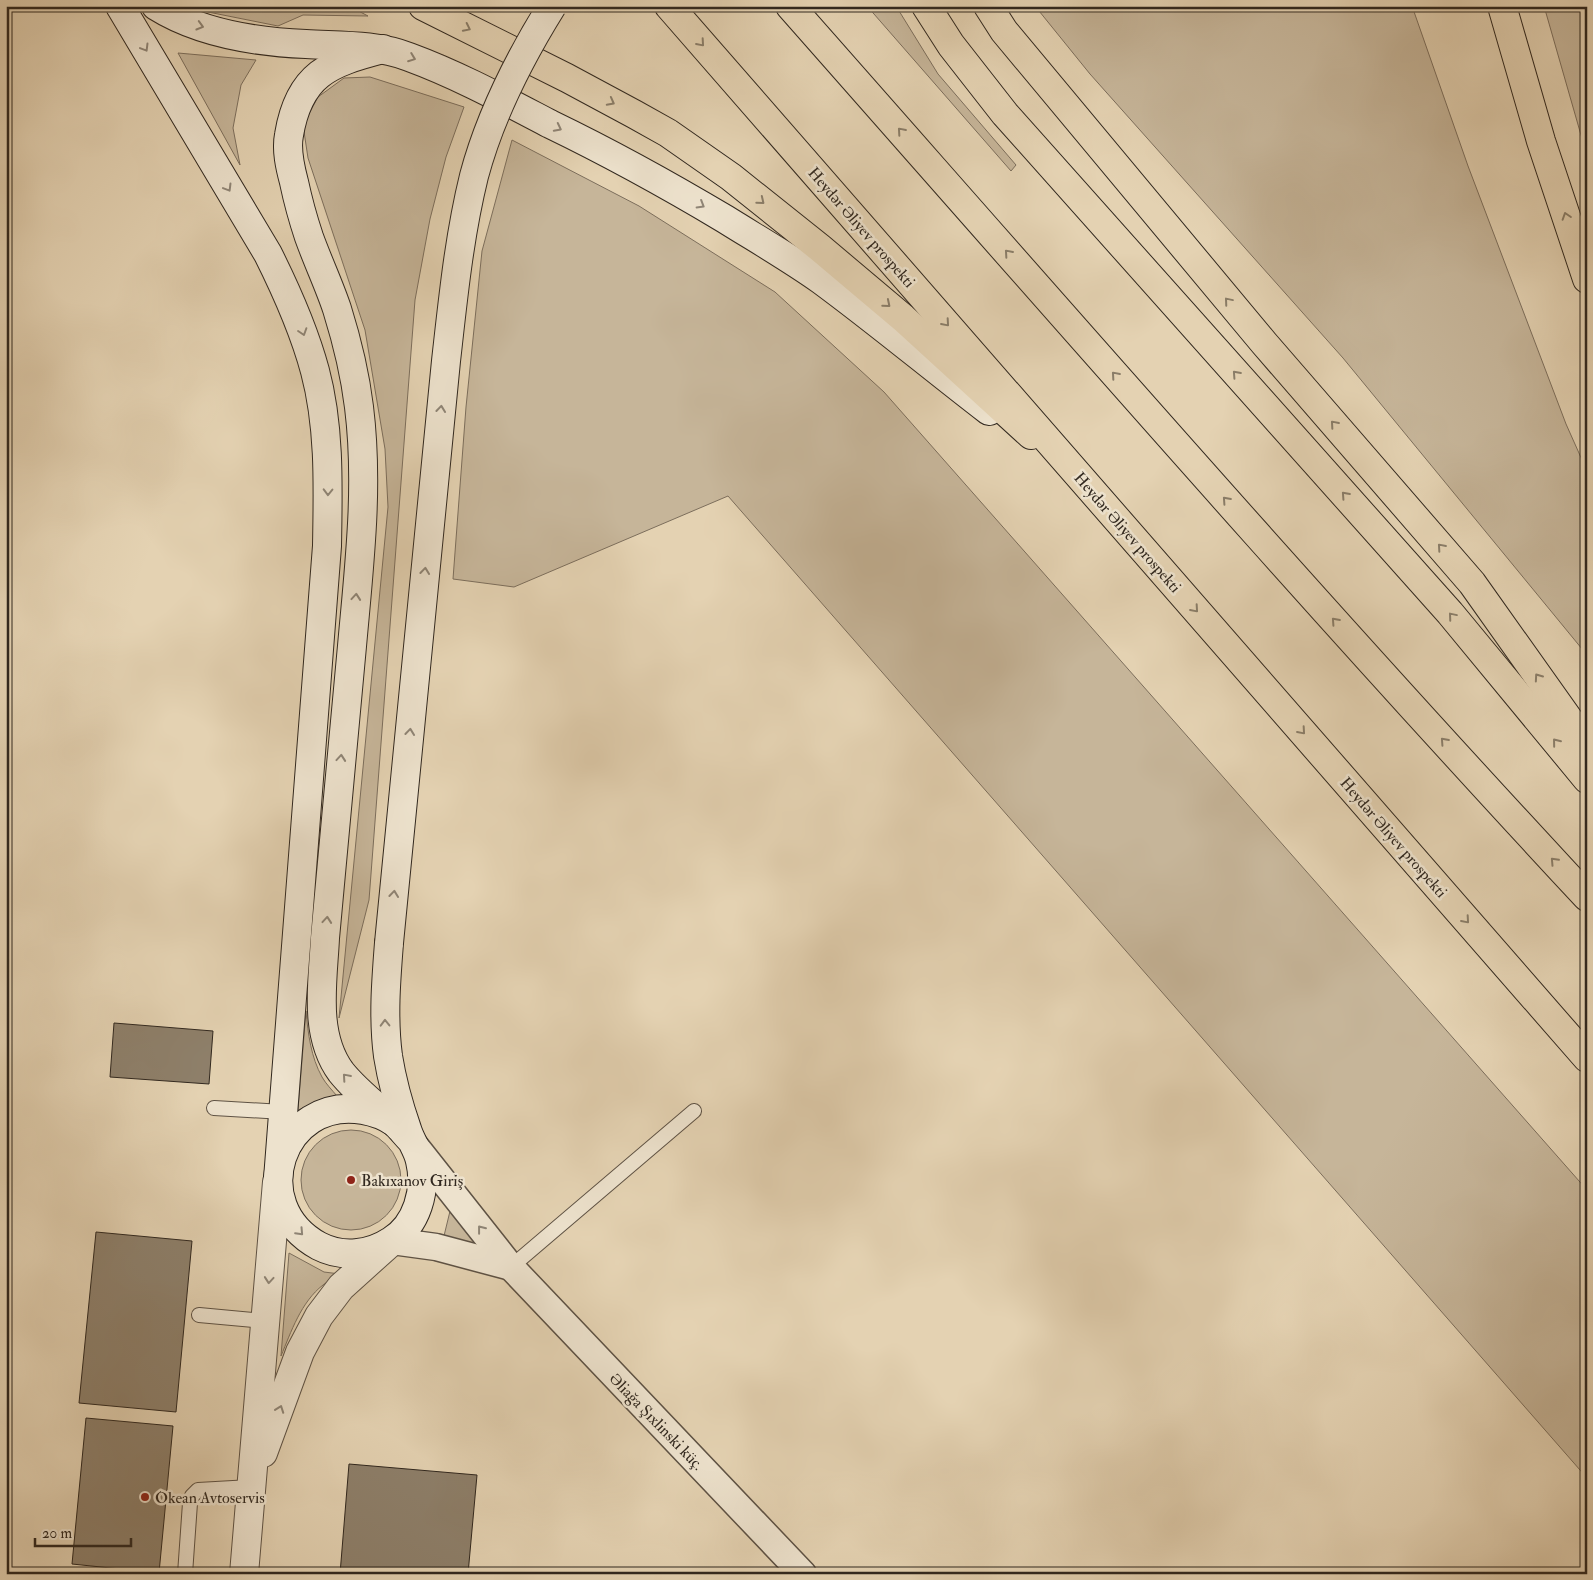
<svg xmlns="http://www.w3.org/2000/svg" width="1593" height="1580" font-family="'IM FELL Double Pica',serif">
<rect width="100%" height="100%" fill="#e4d2b2"/>
<filter id="stains"><feTurbulence type="fractalNoise" baseFrequency=".004" numOctaves="4"/><feColorMatrix values="0 0 0 0 .2 0 0 0 0 .09 0 0 0 0 .02 0 0 0 .5 -.17"/></filter>
<radialGradient id="worn" r=".72"><stop offset=".6" stop-color="#630" stop-opacity="0"/><stop offset="1" stop-color="#630" stop-opacity=".3"/></radialGradient>
<g fill="#c6b599" stroke="#7c6e5c">
<polygon points="198,6 349,6 368,16 303,15 278,26 208,12"/>
<polygon points="867,6 896,6 938,74 1016,165 1011,171"/>
<polygon points="1035,6 1412,6 1468,166 1566,424 1587,471 1587,655 1343,358 1090,74"/>
<polygon points="1544,6 1587,6 1587,156"/>
<polygon points="178,53 256,60 241,85 233,128 240,165"/>
<polygon points="370,77 464,107 446,157 430,219 415,300 369,900 339,1018 388,507 385,449 365,330 308,158 303,125 318,97 344,78"/>
<polygon points="512,140 639,206 775,292 884,392 1587,1190 1587,1478 728,496 514,587 453,579 466,407 482,251"/>
<path d="M306,1011c2,23 5,46 16,66 4,7 10,13 15,19l-39,14z"/>
<circle cx="351" cy="1180" r="50"/>
<polygon points="451,1207 490,1255 443,1240"/>
<path d="M289,1253l35,19 16,2c-6,4 -12,7 -17,11 -22,17 -32,47 -42,71z"/>
</g>
<g fill="#8e806b" stroke="#31281f">
<polygon points="114,1023 213,1031 209,1084 110,1077"/>
<polygon points="96,1232 192,1241 176,1412 79,1403"/>
<polygon points="86,1418 173,1426 159,1573 72,1564"/>
<polygon points="349,1464 477,1475 468,1574 340,1574"/>
</g>
<g fill="none" stroke-linecap="round" stroke-linejoin="round">
<defs>
<g id="service">
<polyline points="214,1108 283,1112"/>
<polyline points="511,1267 694,1111"/>
<polyline points="199,1315 265,1321"/>
<polyline points="185,1574 190,1503 192,1496 198,1490 251,1487"/>
</g>
<g id="minor">
<polyline points="413,1143 511,1267 803,1574"/>
<polyline points="392,1241 436,1247 511,1267"/>
</g>
<g id="tertiary">
<polyline points="263,1453 300,1352 319,1316 341,1287 391,1242"/>
<polyline points="244,1574 277,1182"/>
</g>
<g id="secondary">
<path d="M120,6l148,248c19,38 36,76 47,117 15,56 13,117 12,175l-49,633"/>
<path d="M156,6c43,27 100,36 150,38 35,2 69,0 103,13 49,18 95,43 141,67 60,29 118,61 175,95 32,20 65,39 96,61 57,42 112,88 168,131"/>
<path d="M383,49c-54,14 -84,25 -94,86 -3,15 1,32 5,47 4,19 9,37 15,55 9,25 20,48 28,72 10,32 18,65 22,98 10,80 0,160 -7,239 -9,98 -18,195 -27,292 -2,43 -12,96 16,134 15,19 35,34 53,50"/>
<path d="M389,943c-3,38 -6,75 -1,113 4,25 11,50 19,73 3,11 11,21 13,32 7,29 -3,64 -29,80 -21,14 -49,17 -72,5 -75,-41 -38,-150 44,-136 11,2 22,6 31,12 6,5 11,12 16,17"/>
</g>
<polyline id="primary" points="423,6 567,78 634,114 668,133 731,177 820,248 903,318 1031,435"/>
<g id="motorway">
<polyline points="669,6 1587,1058"/>
<path d="M790,6c264,299 525,599 797,891"/>
<polyline points="926,6 951,45 1005,114 1450,613 1587,779"/>
<polyline points="988,6 1004,31 1264,343 1472,583 1587,745"/>
<polyline points="1502,6 1541,141 1587,279"/>
</g>
</defs>
<use href="#service" stroke="#5e5244" stroke-width="16"/>
<use href="#minor" stroke="#5e5244" stroke-width="29"/>
<use href="#tertiary" stroke="#5e5244" stroke-width="30"/>
<use href="#secondary" stroke="#31281f" stroke-width="30"/>
<use href="#primary" stroke="#31281f" stroke-width="30"/>
<use href="#motorway" stroke="#31281f" stroke-width="30"/>
<use href="#service" stroke="#ede2cd" stroke-width="14"/>
<use href="#minor" stroke="#ede2cd" stroke-width="26"/>
<use href="#tertiary" stroke="#ede2cd" stroke-width="28"/>
<use href="#secondary" stroke="#ede2cd" stroke-width="28"/>
<use href="#primary" stroke="#e4d2b2" stroke-width="28"/>
<use href="#motorway" stroke="#e4d2b2" stroke-width="28"/>
<defs>
<path id="secondary-bridge" d="M389,943l57,-582c7,-62 13,-124 28,-185 16,-60 45,-117 78,-170"/>
</defs>
<use href="#secondary-bridge" stroke="#31281f" stroke-width="30" stroke-linecap="butt"/>
<use href="#secondary-bridge" stroke="#ede2cd" stroke-width="28"/>
</g>
<defs><path id="oneway-chevron" d="M-2-3.5L2.5 0L-2 3.5" fill="none" stroke-width="1.6" stroke-linecap="round" stroke-linejoin="round" transform="scale(1.25)"/></defs>
<g stroke="#8f8576">
<use href="#oneway-chevron" transform="translate(200 26) rotate(16)"/>
<use href="#oneway-chevron" transform="translate(145 48) rotate(59)"/>
<use href="#oneway-chevron" transform="translate(412 58) rotate(21)"/>
<use href="#oneway-chevron" transform="translate(558 128) rotate(27)"/>
<use href="#oneway-chevron" transform="translate(228 188) rotate(59)"/>
<use href="#oneway-chevron" transform="translate(701 205) rotate(31)"/>
<use href="#oneway-chevron" transform="translate(303 332) rotate(72)"/>
<use href="#oneway-chevron" transform="translate(441 409) rotate(-84)"/>
<use href="#oneway-chevron" transform="translate(328 492) rotate(91)"/>
<use href="#oneway-chevron" transform="translate(425 571) rotate(-84)"/>
<use href="#oneway-chevron" transform="translate(356 597) rotate(-85)"/>
<use href="#oneway-chevron" transform="translate(410 732) rotate(-84)"/>
<use href="#oneway-chevron" transform="translate(341 758) rotate(-85)"/>
<use href="#oneway-chevron" transform="translate(394 894) rotate(-84)"/>
<use href="#oneway-chevron" transform="translate(327 920) rotate(-85)"/>
<use href="#oneway-chevron" transform="translate(385 1023) rotate(-91)"/>
<use href="#oneway-chevron" transform="translate(346 1077) rotate(-131)"/>
<use href="#oneway-chevron" transform="translate(481 1229) rotate(-128)"/>
<use href="#oneway-chevron" transform="translate(300 1232) rotate(47)"/>
<use href="#oneway-chevron" transform="translate(269 1280) rotate(95)"/>
<use href="#oneway-chevron" transform="translate(280 1409) rotate(-70)"/>
</g>
<g stroke="#8a7d68">
<use href="#oneway-chevron" transform="translate(467 28) rotate(26)"/>
<use href="#oneway-chevron" transform="translate(701 43) rotate(49)"/>
<use href="#oneway-chevron" transform="translate(611 102) rotate(28)"/>
<use href="#oneway-chevron" transform="translate(901 131) rotate(-131)"/>
<use href="#oneway-chevron" transform="translate(761 201) rotate(39)"/>
<use href="#oneway-chevron" transform="translate(1566 216) rotate(-108)"/>
<use href="#oneway-chevron" transform="translate(1008 253) rotate(-131)"/>
<use href="#oneway-chevron" transform="translate(1228 301) rotate(-130)"/>
<use href="#oneway-chevron" transform="translate(887 304) rotate(40)"/>
<use href="#oneway-chevron" transform="translate(946 323) rotate(49)"/>
<use href="#oneway-chevron" transform="translate(1236 374) rotate(-132)"/>
<use href="#oneway-chevron" transform="translate(1115 375) rotate(-131)"/>
<use href="#oneway-chevron" transform="translate(1334 424) rotate(-131)"/>
<use href="#oneway-chevron" transform="translate(1345 495) rotate(-132)"/>
<use href="#oneway-chevron" transform="translate(1226 500) rotate(-132)"/>
<use href="#oneway-chevron" transform="translate(1441 547) rotate(-131)"/>
<use href="#oneway-chevron" transform="translate(1195 609) rotate(49)"/>
<use href="#oneway-chevron" transform="translate(1452 616) rotate(-130)"/>
<use href="#oneway-chevron" transform="translate(1335 621) rotate(-132)"/>
<use href="#oneway-chevron" transform="translate(1538 677) rotate(-125)"/>
<use href="#oneway-chevron" transform="translate(1302 731) rotate(49)"/>
<use href="#oneway-chevron" transform="translate(1444 741) rotate(-132)"/>
<use href="#oneway-chevron" transform="translate(1556 742) rotate(-129)"/>
<use href="#oneway-chevron" transform="translate(1554 861) rotate(-133)"/>
<use href="#oneway-chevron" transform="translate(1466 920) rotate(49)"/>
</g>
<g fill="#8f2418" stroke="#ede2cd" stroke-width="2">
<circle cx="351" cy="1180" r="5"/>
<circle cx="145" cy="1497" r="5"/>
</g>
<g text-anchor="middle" stroke-width="5" stroke-linejoin="round" paint-order="stroke">
<g font-size="16" fill="#31281f" stroke="#ede2cd">
<text transform="translate(862 227) rotate(49)" y="6">Heydər Əliyev prospekti</text>
<text transform="translate(1128 532) rotate(49)" y="6">Heydər Əliyev prospekti</text>
<text transform="translate(1394 837) rotate(49)" y="6">Heydər Əliyev prospekti</text>
<text transform="translate(657 1421) rotate(46)" y="6">Əliağa Şıxlinski küç.</text>
</g>
<g font-size="16" fill="#31281f" stroke="#ede2cd" text-anchor="start">
<text x="361" y="1186">Bakıxanov Giriş</text>
<text x="155" y="1503">Okean Avtoservis</text>
</g>
</g>
<rect width="1593" height="1580" fill="none" stroke="#e4d2b2" stroke-width="25"/>
<rect x="8" y="8" width="1578" height="1565" fill="none" stroke="#31281f" stroke-width="2.5"/>
<rect x="12" y="12" width="1568" height="1555" fill="none" stroke="#31281f"/>
<path d="M35 1538v8h96v-8" fill="none" stroke="#31281f" stroke-width="2.5"/>
<text x="42" y="1538" font-size="15" fill="#31281f" stroke="#ede2cd" stroke-width="4" paint-order="stroke">20 m</text>
<rect width="100%" height="100%" filter="url(#stains)"/>
<rect width="100%" height="100%" fill="url(#worn)"/>
</svg>
